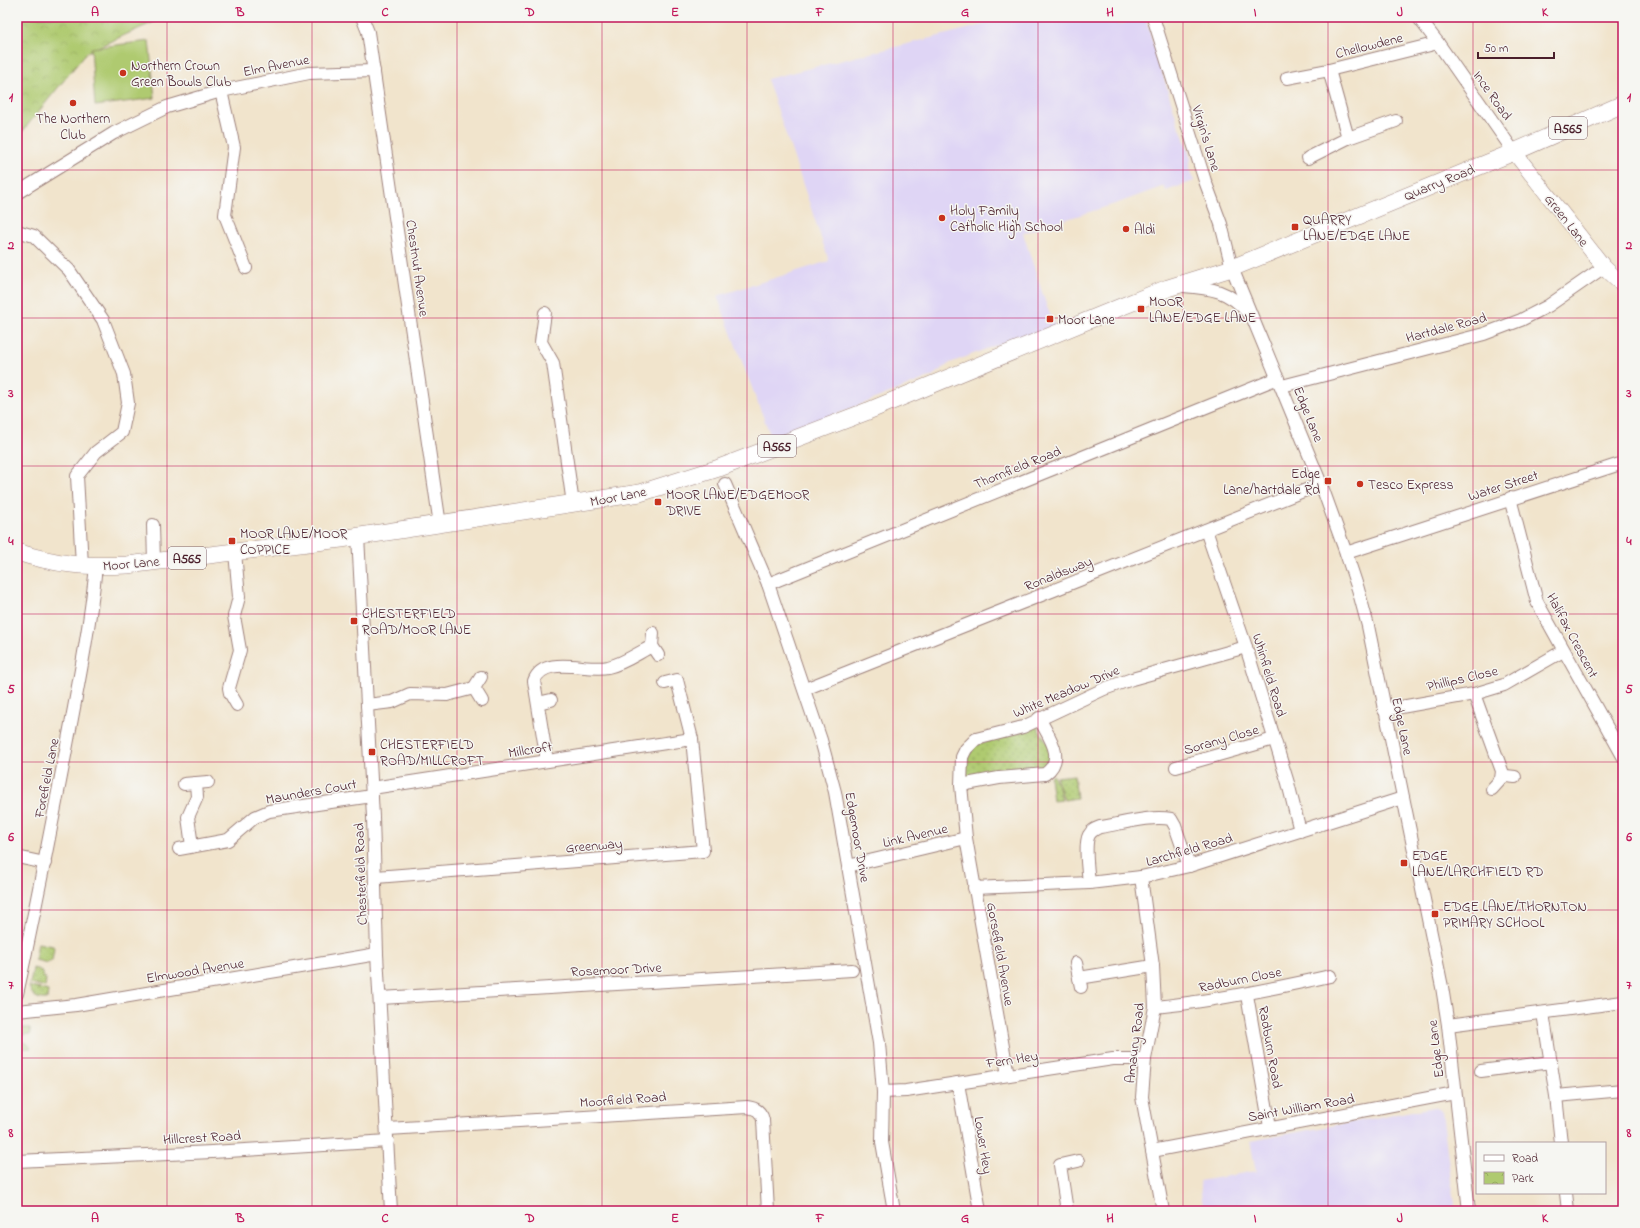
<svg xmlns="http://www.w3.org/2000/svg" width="1640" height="1228" font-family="'Indie Flower',sans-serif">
<defs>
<pattern id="grass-dots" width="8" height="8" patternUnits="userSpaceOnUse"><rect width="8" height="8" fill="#afca70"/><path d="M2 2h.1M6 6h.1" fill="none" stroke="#98ad61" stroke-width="1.8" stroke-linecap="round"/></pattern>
<pattern id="park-crowns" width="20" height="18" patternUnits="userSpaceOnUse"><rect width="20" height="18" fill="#afca70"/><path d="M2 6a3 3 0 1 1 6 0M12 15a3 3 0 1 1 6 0" fill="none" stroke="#98ad61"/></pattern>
</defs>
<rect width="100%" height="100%" fill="#f6f6f2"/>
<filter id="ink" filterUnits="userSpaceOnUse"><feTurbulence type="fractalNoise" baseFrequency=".025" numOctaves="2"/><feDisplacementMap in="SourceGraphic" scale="8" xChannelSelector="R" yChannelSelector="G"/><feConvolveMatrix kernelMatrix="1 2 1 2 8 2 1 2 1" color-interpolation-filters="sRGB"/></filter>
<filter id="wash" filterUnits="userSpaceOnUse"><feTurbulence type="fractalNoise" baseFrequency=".012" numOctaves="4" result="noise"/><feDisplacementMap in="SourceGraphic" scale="16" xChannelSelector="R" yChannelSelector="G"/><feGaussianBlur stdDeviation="0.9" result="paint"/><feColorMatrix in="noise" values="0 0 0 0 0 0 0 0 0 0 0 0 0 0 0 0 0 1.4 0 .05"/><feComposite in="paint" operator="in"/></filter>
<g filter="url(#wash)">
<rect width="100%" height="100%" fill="#f1e4cc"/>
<g fill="#dfd5f5">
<polygon points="1015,17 1115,17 1118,25 1145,17 1179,127 1181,130 1191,159 1189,166 1194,181 1166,191 1164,186 1118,203 1023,233 1046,304 1056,327 1022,341 999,344 950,363 932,376 772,440 717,296 829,261 767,79"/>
<polygon points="1434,1107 1439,1109 1442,1112 1455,1211 1204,1211 1199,1181 1256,1171 1250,1141"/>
</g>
<g fill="url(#grass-dots)" stroke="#7c744e">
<polygon points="1037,727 1052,750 1050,761 1042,770 971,780 967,777 966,762 974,745"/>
<polygon points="1053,775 1059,788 1062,800 1053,801 1050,777"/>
<polygon points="1074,775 1077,798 1064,800 1056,777"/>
<polygon points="38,943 53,946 54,948 52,961 49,961 48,963 35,960"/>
<polygon points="33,968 40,970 43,974 43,977 46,979 45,987 30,984"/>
<path d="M29,986l19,5 -1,8c-10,1 -16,-3 -18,-13z"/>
<polygon points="19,1028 30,1028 31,1034 17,1036"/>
<polygon points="17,1041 27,1043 31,1048 17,1049"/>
</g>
<polygon fill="url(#park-crowns)" stroke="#7c744e" points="17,17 190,17 156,21 87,52 22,132 17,131"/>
<polygon fill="#afca70" stroke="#7c744e" points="149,41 155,98 95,106 91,48"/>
</g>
<g filter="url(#ink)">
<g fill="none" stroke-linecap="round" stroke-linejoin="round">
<defs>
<g id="minor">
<polyline points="362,17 368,32 440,525"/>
<polyline points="1153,17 1205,181 1221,224 1232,268 1321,484 1346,553 1358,589 1368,626 1442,987 1448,1025 1469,1211"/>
<polyline points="1418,17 1438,43 1514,152"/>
<polyline points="1329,70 1348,138"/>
<polyline points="1287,78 1329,70 1438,43"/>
<polyline points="221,91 234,147 225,215 246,268"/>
<polyline points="1308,158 1348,138 1396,121"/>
<polyline points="17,193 114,133 167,107 221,91 309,73 374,71"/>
<polyline points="17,231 34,236 69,270 103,320 124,374 128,403 122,432 96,452 77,476 82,565"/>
<path d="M1183,286c28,2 46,4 65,27"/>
<polyline points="545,313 541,342 553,363 573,504"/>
<polyline points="1282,386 1484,334 1521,320 1548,306 1604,267"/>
<polyline points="725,484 768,584 821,740 835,792 879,1043 883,1092 882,1142 894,1211"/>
<polyline points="1510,498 1537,602 1623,756"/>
<polyline points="153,525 154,562"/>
<polyline points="1206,530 1246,647 1288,783 1300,831"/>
<polyline points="358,536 373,817 377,954 391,1211"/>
<polyline points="235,552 239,597 234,616 240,650 229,688 230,693 237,705"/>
<polyline points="1346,553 1623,463"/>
<polyline points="768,584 1278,378"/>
<polyline points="653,633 652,646 658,655"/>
<polyline points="481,677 474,688 482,701"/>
<polyline points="805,689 1321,484"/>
<polyline points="1474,694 1502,771 1501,779 1492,789"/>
<polyline points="538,703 551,700"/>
<polyline points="367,705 392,702 410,694 447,695 474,688"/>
<polyline points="1384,710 1474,694 1504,685 1563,651"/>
<path d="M547,761l-13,-80c10,-27 53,-9 74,-14 15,-3 30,-14 44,-21"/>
<polyline points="1176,767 1274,739"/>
<polyline points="1502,773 1506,776 1515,777"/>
<polyline points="184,784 208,782"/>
<path d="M961,785l38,-7 46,-4c22,-16 3,-38 -6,-56"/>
<polyline points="372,788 692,739"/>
<polyline points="192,846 188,817 197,797 196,783"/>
<polyline points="179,849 228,840 255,817 269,811 372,796"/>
<polyline points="17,857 45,863"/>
<polyline points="848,866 966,838"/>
<polyline points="376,877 703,851 692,739 677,680 665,683"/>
<polyline points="1141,877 1153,966 1155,1007 1145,1059 1142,1097 1163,1211"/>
<path d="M1089,883c-1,-12 -5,-39 0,-48 3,-5 6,-6 11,-8 21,-3 50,-12 71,-8l4,7 14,40"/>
<polyline points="974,888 1089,883 1141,877 1189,866 1403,798"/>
<polyline points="1076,963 1081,987"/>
<polyline points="1079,978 1153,966"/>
<path d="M17,994c18,-82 34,-165 50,-249 11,-59 23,-118 29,-179"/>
<polyline points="1247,995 1270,1127"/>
<polyline points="381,998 852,970"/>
<path d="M1155,1007c59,-6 117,-18 175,-31"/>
<polyline points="17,1011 76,1005 377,954"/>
<polyline points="1543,1013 1556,1096 1561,1143"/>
<polyline points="1448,1025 1623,1002"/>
<polyline points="1481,1071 1551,1062"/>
<polyline points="1008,1075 966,838 961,785 962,757 966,749 976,739 1023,727 1104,689 1132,679 1246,647"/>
<polyline points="958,1083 980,1211"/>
<polyline points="883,1092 906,1091 1113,1059 1145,1059"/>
<polyline points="1556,1096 1623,1090"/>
<path d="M388,1129l359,-22c9,1 14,4 16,13l5,91"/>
<polyline points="1152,1151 1455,1093"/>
<polyline points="17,1161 212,1152 388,1141"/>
<polyline points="1566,1193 1568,1211"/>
<polyline points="1067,1211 1060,1165 1078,1161"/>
</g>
<polyline id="major" points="1514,152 1604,267 1623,285"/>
<path id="highway" d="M17,552c40,13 68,15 110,13l214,-26 299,-46 79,-25 149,-57 255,-105 45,-18 64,-20 282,-116 109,-48"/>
</defs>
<use href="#minor" stroke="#9e827c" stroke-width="14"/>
<use href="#major" stroke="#9e827c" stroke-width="16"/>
<use href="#highway" stroke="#9e827c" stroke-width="18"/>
<use href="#minor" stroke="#fff" stroke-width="12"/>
<use href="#major" stroke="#fff" stroke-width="15"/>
<use href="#highway" stroke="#fff" stroke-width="17"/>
</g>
</g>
<path fill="none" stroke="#c2185b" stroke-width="1" stroke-opacity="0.55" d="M167,17v1194M312,17v1194M457,17v1194M602,17v1194M747,17v1194M893,17v1194M1038,17v1194M1183,17v1194M1328,17v1194M1473,17v1194M17,170h1606M17,318h1606M17,466h1606M17,614h1606M17,762h1606M17,910h1606M17,1058h1606"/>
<g fill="#c8321e" stroke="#f6f6f2" stroke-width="1.5">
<circle cx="123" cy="73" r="4"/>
<circle cx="73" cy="103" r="4"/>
<circle cx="942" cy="218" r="4"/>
<rect x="1291" y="223" width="8" height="8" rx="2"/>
<circle cx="1126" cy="229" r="4"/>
<rect x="1137" y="305" width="8" height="8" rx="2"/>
<rect x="1046" y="315" width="8" height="8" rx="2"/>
<rect x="1324" y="477" width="8" height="8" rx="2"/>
<circle cx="1360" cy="484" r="4"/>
<rect x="654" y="498" width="8" height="8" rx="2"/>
<rect x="228" y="537" width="8" height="8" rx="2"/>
<rect x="350" y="617" width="8" height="8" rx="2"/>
<rect x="368" y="748" width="8" height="8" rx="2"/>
<rect x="1400" y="859" width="8" height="8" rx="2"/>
<rect x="1431" y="910" width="8" height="8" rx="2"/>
</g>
<g text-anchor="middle" stroke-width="3" stroke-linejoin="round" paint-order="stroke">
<g fill="#f6f6f2" stroke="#7e6067" stroke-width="1">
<rect x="1549" y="117" width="38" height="22" rx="3"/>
<rect x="758" y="435" width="38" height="22" rx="3"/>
<rect x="168" y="547" width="38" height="22" rx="3"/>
</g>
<g font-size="13" font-weight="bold" fill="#4a1f2b">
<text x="1568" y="133">A565</text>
<text x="777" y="451">A565</text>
<text x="187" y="563">A565</text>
</g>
<g font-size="14" fill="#4a1f2b" stroke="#f6f6f2">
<text transform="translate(1369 45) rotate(-14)" y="5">Chellowdene</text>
<text transform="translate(276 65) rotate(-11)" y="5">Elm Avenue</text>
<text transform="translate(1493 95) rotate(55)" y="5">Ince Road</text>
<text transform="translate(1207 138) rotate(73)" y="5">Virgin's Lane</text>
<text transform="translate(1439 182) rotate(-22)" y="5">Quarry Road</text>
<text transform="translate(1567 220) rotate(52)" y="5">Green Lane</text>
<text transform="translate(418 268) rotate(82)" y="5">Chestnut Avenue</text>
<text transform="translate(1446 327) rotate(-15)" y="5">Hartdale Road</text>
<text transform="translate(1309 414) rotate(68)" y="5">Edge Lane</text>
<text transform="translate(1017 467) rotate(-22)" y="5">Thornfield Road</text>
<text transform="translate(1503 485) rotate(-18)" y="5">Water Street</text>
<text transform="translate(618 496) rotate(-11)" y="5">Moor Lane</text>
<text transform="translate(131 563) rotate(-5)" y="5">Moor Lane</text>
<text transform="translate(1058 573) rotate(-22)" y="5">Ronaldsway</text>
<text transform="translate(1573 635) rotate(62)" y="5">Halifax Crescent</text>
<text transform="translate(1270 675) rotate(73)" y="5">Whinfield Road</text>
<text transform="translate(1462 678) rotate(-13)" y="5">Phillips Close</text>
<text transform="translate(1066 691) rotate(-23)" y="5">White Meadow Drive</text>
<text transform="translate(1403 726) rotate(78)" y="5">Edge Lane</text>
<text transform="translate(1221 739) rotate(-16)" y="5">Sorany Close</text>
<text transform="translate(530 749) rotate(-9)" y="5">Millcroft</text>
<text transform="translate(46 778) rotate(-79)" y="5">Forefield Lane</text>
<text transform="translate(311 791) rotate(-10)" y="5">Maunders Court</text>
<text transform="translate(915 835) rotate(-13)" y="5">Link Avenue</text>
<text transform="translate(858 837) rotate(80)" y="5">Edgemoor Drive</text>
<text transform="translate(594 845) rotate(-5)" y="5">Greenway</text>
<text transform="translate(1189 849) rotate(-16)" y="5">Larchfield Road</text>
<text transform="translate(360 874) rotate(-92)" y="5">Chesterfield Road</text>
<text transform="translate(1001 954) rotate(80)" y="5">Gorsefield Avenue</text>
<text transform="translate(616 969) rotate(-3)" y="5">Rosemoor Drive</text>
<text transform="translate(195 970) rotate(-9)" y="5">Elmwood Avenue</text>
<text transform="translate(1240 979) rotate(-11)" y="5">Radburn Close</text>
<text transform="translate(1134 1043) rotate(-83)" y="5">Amaury Road</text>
<text transform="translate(1271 1047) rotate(80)" y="5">Radburn Road</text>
<text transform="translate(1435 1049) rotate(-97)" y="5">Edge Lane</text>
<text transform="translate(1012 1059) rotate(-9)" y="5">Fern Hey</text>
<text transform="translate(623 1099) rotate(-4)" y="5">Moorfield Road</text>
<text transform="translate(1301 1107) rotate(-10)" y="5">Saint William Road</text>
<text transform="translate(202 1137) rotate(-3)" y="5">Hillcrest Road</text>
<text transform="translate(984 1145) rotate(81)" y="5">Lower Hey</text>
</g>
<g font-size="14" fill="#4a1f2b" stroke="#f6f6f2" text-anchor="start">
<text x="131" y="70">Northern Crown<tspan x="131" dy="16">Green Bowls Club</tspan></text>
<text x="73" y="123" text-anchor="middle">The Northern<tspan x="73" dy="16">Club</tspan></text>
<text x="950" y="215">Holy Family<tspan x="950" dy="16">Catholic High School</tspan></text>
<text x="1303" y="224">QUARRY<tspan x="1303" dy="16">LANE/EDGE LANE</tspan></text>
<text x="1134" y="234">Aldi</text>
<text x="1149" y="306">MOOR<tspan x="1149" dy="16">LANE/EDGE LANE</tspan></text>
<text x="1058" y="324">Moor Lane</text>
<text x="1320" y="478" text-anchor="end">Edge<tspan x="1320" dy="16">Lane/hartdale Rd</tspan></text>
<text x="1368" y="489">Tesco Express</text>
<text x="666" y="499">MOOR LANE/EDGEMOOR<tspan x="666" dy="16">DRIVE</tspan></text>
<text x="240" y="538">MOOR LANE/MOOR<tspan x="240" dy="16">COPPICE</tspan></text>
<text x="362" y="618">CHESTERFIELD<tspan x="362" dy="16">ROAD/MOOR LANE</tspan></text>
<text x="380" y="749">CHESTERFIELD<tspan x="380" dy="16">ROAD/MILLCROFT</tspan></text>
<text x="1412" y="860">EDGE<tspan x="1412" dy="16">LANE/LARCHFIELD RD</tspan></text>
<text x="1443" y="911">EDGE LANE/THORNTON<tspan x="1443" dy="16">PRIMARY SCHOOL</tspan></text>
</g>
</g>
<rect width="1640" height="1228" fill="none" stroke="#f6f6f2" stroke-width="44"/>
<rect x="1476" y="1142" width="130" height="52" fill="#f6f6f2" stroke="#b1a0a2"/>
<rect x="1484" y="1155" width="20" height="6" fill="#ffffff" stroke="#b1a0a2"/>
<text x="1512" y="1162" font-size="12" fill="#4a1f2b">Road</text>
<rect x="1484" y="1172" width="20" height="12" fill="url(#park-crowns)" stroke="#b1a0a2"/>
<text x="1512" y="1182" font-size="12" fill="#4a1f2b">Park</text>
<path d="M1478 52v6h76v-6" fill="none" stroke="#4a1f2b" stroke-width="2"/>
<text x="1484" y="52" font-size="12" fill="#4a1f2b" stroke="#f6f6f2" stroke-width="3" paint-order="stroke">50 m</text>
<rect x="22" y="22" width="1596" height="1184" fill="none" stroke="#c2185b" stroke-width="1.5"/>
<g font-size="13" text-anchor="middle" font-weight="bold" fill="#c2185b">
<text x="95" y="16">A</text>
<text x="240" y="16">B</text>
<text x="385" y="16">C</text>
<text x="530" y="16">D</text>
<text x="675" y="16">E</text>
<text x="820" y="16">F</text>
<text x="965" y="16">G</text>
<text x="1110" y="16">H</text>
<text x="1255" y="16">I</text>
<text x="1400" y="16">J</text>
<text x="1545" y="16">K</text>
<text x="11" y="101">1</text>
<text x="1629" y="101">1</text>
<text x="11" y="249">2</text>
<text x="1629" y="249">2</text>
<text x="11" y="397">3</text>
<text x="1629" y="397">3</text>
<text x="11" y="545">4</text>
<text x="1629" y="545">4</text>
<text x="11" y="693">5</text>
<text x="1629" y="693">5</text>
<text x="11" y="841">6</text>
<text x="1629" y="841">6</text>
<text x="11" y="989">7</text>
<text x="1629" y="989">7</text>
<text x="11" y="1137">8</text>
<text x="1629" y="1137">8</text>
<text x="95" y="1222">A</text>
<text x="240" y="1222">B</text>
<text x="385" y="1222">C</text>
<text x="530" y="1222">D</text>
<text x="675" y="1222">E</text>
<text x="820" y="1222">F</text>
<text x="965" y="1222">G</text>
<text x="1110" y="1222">H</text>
<text x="1255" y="1222">I</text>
<text x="1400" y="1222">J</text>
<text x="1545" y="1222">K</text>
</g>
</svg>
